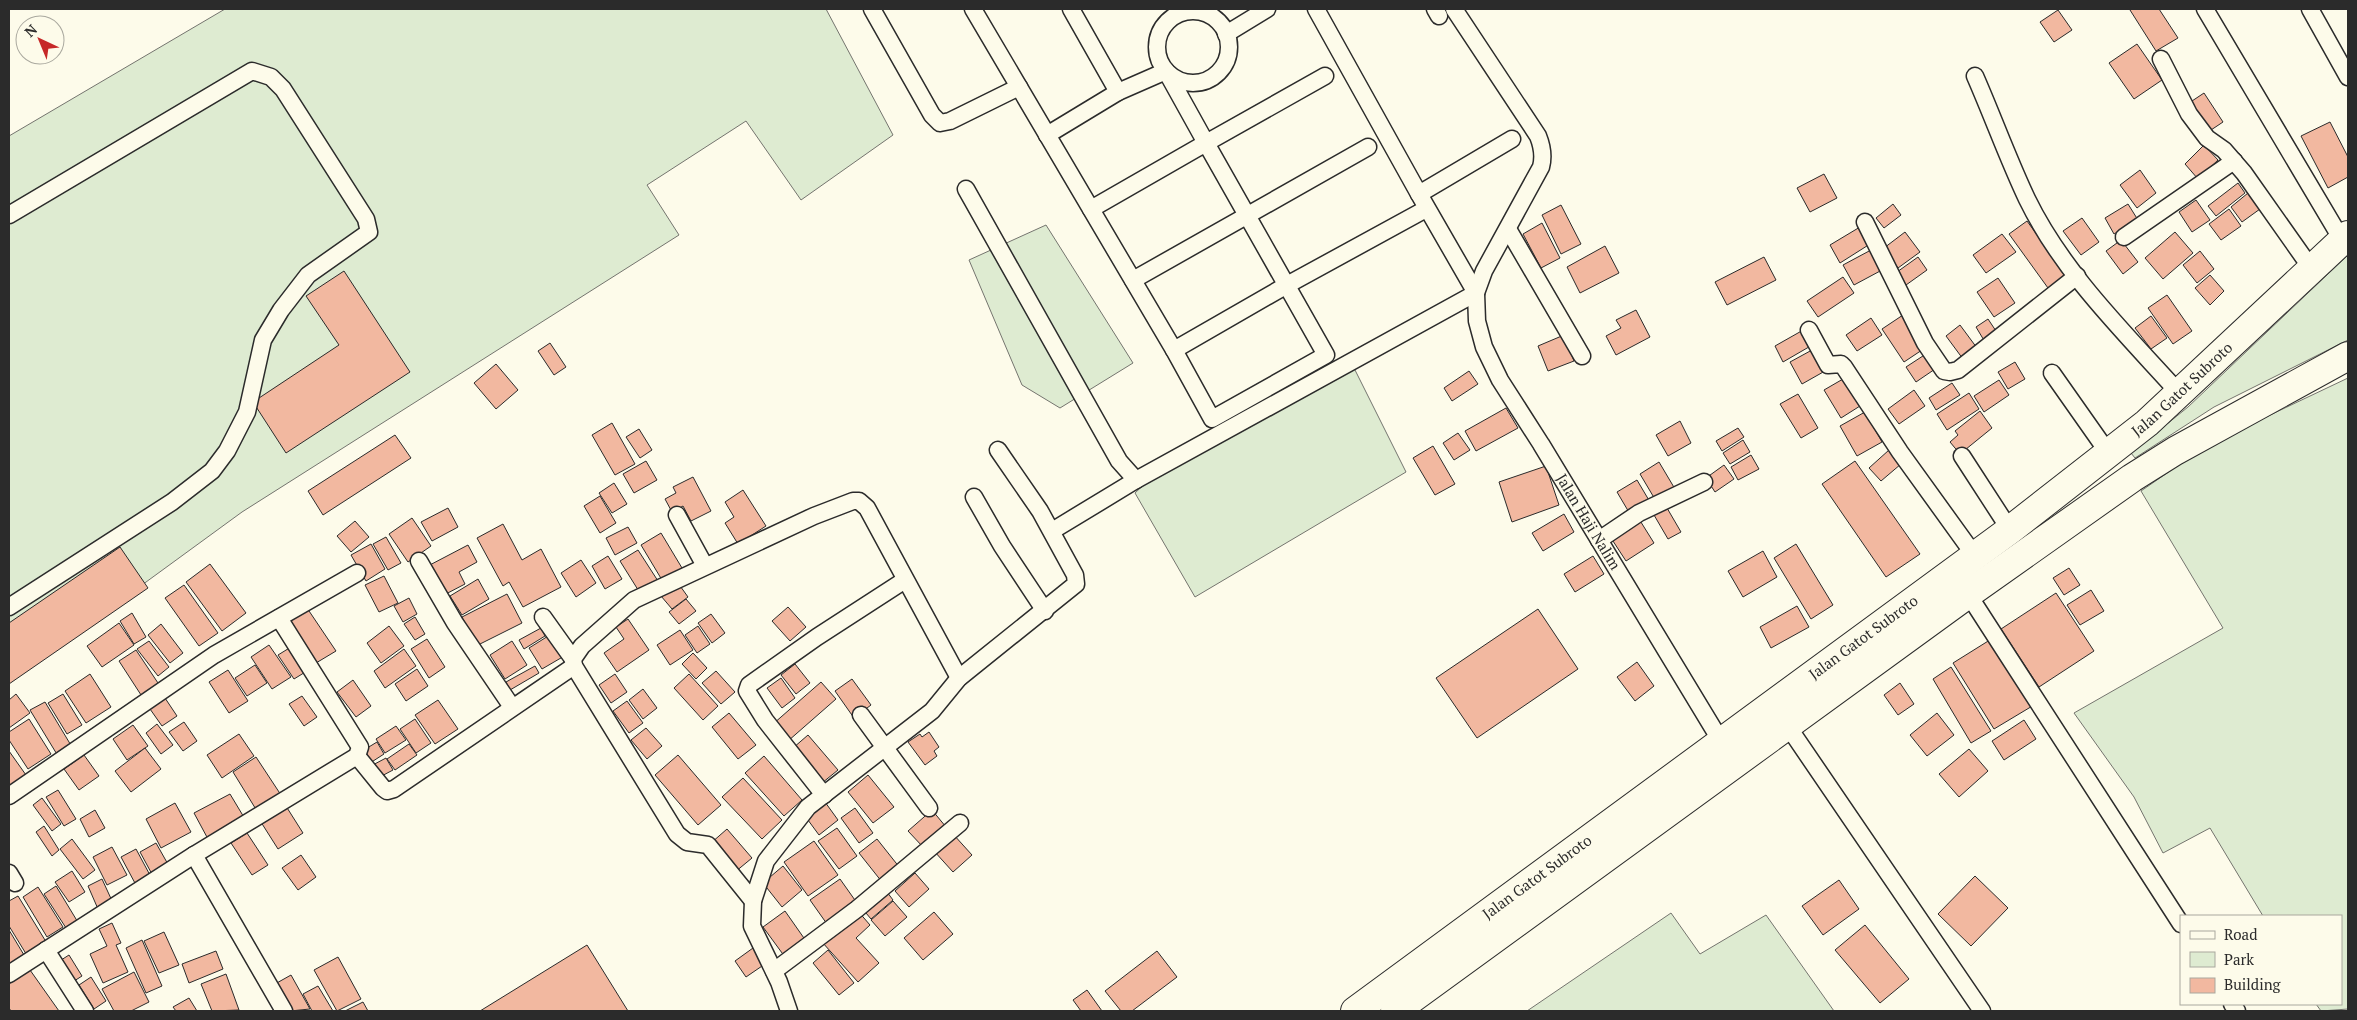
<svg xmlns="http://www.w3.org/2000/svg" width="2357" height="1020" font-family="'PT Serif',serif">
<rect width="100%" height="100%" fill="#fdfbea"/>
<g fill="#deebd1" stroke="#74746e">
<polygon points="225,9 826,9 893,135 801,200 746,121 647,185 679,235 242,512 9,682 9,136"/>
<polygon points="1046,225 1133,363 1060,408 1022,385 969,260"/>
<polygon points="2348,255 2348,340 2214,407 2135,458 2131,453 2188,407"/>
<polygon points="1350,360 1406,472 1195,597 1135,493 1184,447"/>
<polygon points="2348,378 2348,1009 2321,1011 2316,1004 2341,1004 2341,916 2263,916 2210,828 2163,853 2134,797 2074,713 2223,628 2141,491 2209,444"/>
<polygon points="1671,913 1700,954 1766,915 1834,1011 1527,1011"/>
</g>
<g fill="#f2b8a0" stroke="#2b2b2b">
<polygon points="2132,9 2159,9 2178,38 2156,51 2130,10"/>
<polygon points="2058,10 2072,30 2054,42 2040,22"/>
<polygon points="2137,44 2162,80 2134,99 2109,63"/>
<polygon points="2204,93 2223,122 2208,132 2189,103"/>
<polygon points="2330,122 2348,157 2348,177 2328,188 2301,136"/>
<polygon points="2204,145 2218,160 2198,179 2185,164"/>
<polygon points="2140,170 2156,193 2137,208 2120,185"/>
<polygon points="1824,174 1837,198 1810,212 1797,188"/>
<polygon points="2238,183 2245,193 2216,216 2208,206"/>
<polygon points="2248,193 2260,209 2242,222 2231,207"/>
<polygon points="2196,200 2210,220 2192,232 2179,212"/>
<polygon points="1893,204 1901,215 1884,228 1876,218"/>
<polygon points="2128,204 2138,220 2114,234 2105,218"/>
<polygon points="1561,205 1581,244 1561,254 1542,215"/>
<polygon points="2229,209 2241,226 2221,240 2209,224"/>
<polygon points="2082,218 2099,242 2081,255 2063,231"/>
<polygon points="2027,221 2066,275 2048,288 2009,234"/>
<polygon points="1542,223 1560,258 1541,268 1523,234"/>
<polygon points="1860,227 1870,244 1840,263 1830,245"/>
<polygon points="1905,232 1920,252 1898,268 1884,248"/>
<polygon points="2175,232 2193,253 2163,279 2145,258"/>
<polygon points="2002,234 2016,252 1986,273 1973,255"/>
<polygon points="2121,240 2138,262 2123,274 2106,251"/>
<polygon points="1605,246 1619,273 1580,293 1567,267"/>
<polygon points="1871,250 1882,270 1854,285 1843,265"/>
<polygon points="2200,251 2214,269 2197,283 2183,265"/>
<polygon points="1764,257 1776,280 1727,305 1715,282"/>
<polygon points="1918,257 1927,270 1906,285 1897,272"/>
<polygon points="344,271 410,372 286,453 253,402 339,345 306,296"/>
<polygon points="2210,275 2224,291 2210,305 2195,288"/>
<polygon points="1843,277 1854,293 1818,317 1807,301"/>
<polygon points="1998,278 2015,303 1994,317 1977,292"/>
<polygon points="2167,295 2192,331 2173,344 2148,308"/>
<polygon points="1636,310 1650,337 1616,355 1606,336 1621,328 1616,320"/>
<polygon points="1903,315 1925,348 1904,362 1882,329"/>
<polygon points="2151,316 2167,338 2151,349 2135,328"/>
<polygon points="1871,318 1882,335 1857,351 1846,335"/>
<polygon points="1988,319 1998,334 1985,342 1976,327"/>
<polygon points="1960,325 1977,348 1963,359 1946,336"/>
<polygon points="1805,329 1814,344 1783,362 1775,346"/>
<polygon points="1564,335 1574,361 1548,371 1538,346"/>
<polygon points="550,343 566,367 554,375 538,351"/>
<polygon points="1812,350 1825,371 1802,384 1790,362"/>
<polygon points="1929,352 1938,367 1916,382 1906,367"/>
<polygon points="2015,362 2025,379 2008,389 1998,372"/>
<polygon points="496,364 518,390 496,409 474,383"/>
<polygon points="1469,371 1478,384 1452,401 1444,388"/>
<polygon points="1843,379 1860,406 1841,418 1824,390"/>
<polygon points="1999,380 2009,395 1984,412 1974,396"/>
<polygon points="1952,383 1960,395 1936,410 1929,398"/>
<polygon points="1914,390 1925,406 1899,424 1888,409"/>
<polygon points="1969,393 1979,409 1947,430 1937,414"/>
<polygon points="1798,394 1818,428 1801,438 1780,404"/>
<polygon points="1506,408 1518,428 1476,451 1465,431"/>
<polygon points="1980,411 1992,428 1960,454 1950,442 1958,435 1955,431"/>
<polygon points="1865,412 1882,442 1857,456 1840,426"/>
<polygon points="1680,421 1691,443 1668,456 1656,435"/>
<polygon points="612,423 635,464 615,475 592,435"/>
<polygon points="1738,428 1744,437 1722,451 1716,441"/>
<polygon points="639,429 652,450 640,458 626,437"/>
<polygon points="1458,433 1470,450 1454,460 1443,443"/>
<polygon points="395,435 411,458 323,515 308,491"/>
<polygon points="1743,440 1750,452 1730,464 1723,453"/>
<polygon points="1433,446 1455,484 1435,495 1413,458"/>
<polygon points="1889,450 1901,464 1881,481 1869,468"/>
<polygon points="1751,455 1759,469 1738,480 1731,467"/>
<polygon points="646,461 657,480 634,493 623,474"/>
<polygon points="1855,461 1920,554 1886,577 1822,484"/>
<polygon points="1659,462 1675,489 1656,501 1640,474"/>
<polygon points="1724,465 1734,479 1715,492 1706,478"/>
<polygon points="1546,466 1559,505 1512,522 1499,482"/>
<polygon points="693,477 711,511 691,521 683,506 672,512 665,499 676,493 673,487"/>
<polygon points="1637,480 1650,502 1630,514 1617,492"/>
<polygon points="614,483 627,504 612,513 599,493"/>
<polygon points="743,490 766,526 738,544 725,523 734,517 725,502"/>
<polygon points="600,496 616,523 600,533 584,506"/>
<polygon points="448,508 458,527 432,541 421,522"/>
<polygon points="1667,508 1681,532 1668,539 1654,515"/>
<polygon points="1564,514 1574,532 1543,551 1532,533"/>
<polygon points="412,518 431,546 408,562 389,534"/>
<polygon points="1639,519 1654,543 1626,561 1611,538"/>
<polygon points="355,521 369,537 351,552 337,536"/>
<polygon points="503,524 522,560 541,549 561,587 523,607 509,582 503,586 477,538"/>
<polygon points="628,527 637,543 615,555 606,538"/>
<polygon points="661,533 682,568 662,580 641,545"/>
<polygon points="386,537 401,563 388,570 373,544"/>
<polygon points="371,544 385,569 366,581 351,555"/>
<polygon points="1796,544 1833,605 1811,619 1774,558"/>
<polygon points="468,545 477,562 459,572 465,584 442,596 426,567"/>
<polygon points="120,547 148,588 9,684 9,623"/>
<polygon points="638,550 658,581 640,593 620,561"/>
<polygon points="1763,551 1777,577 1743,597 1728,571"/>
<polygon points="608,556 622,579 605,589 592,566"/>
<polygon points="1593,556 1604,574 1575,592 1564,574"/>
<polygon points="581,560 596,583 576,597 561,573"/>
<polygon points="210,564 246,613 222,631 186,582"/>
<polygon points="2069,568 2080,585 2064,595 2053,578"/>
<polygon points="384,576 398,603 379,612 365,585"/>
<polygon points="478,579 489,599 462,615 450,596"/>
<polygon points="678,583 688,597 672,609 661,596"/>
<polygon points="184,585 218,633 199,646 165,598"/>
<polygon points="2091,590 2104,611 2080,625 2067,605"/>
<polygon points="2056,593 2094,651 2039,687 2001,629"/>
<polygon points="507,594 522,623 476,646 462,617"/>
<polygon points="409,598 417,614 403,622 394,606"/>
<polygon points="686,599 696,611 679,624 669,612"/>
<polygon points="305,605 336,651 316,663 286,618"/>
<polygon points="1797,606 1809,627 1771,648 1760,627"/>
<polygon points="788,607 806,627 790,641 772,621"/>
<polygon points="1538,609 1578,669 1477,738 1436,678"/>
<polygon points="132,613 146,637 134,644 120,621"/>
<polygon points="711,614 725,633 712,643 698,623"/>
<polygon points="415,617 425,634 415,640 404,624"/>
<polygon points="628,619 649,650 617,672 604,653 624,639 616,627"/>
<polygon points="119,623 134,645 102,667 87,646"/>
<polygon points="161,624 183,653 170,663 148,635"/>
<polygon points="389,626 404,646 381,663 367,643"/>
<polygon points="698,626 710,644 697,653 685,635"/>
<polygon points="541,628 545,636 524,649 519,640"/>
<polygon points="680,630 693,650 670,665 657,645"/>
<polygon points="553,633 566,655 542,669 529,648"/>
<polygon points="1993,638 2034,705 1994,729 1953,663"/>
<polygon points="427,639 445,667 429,678 411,649"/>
<polygon points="149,641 169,667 158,676 137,649"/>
<polygon points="512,641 527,665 505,679 490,655"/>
<polygon points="269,645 291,677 272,689 251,657"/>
<polygon points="291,647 307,671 294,679 278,655"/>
<polygon points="404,649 416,666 385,688 374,671"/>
<polygon points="136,650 160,686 143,698 119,661"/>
<polygon points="693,653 707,668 696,679 682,664"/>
<polygon points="1637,662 1654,686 1635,701 1617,677"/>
<polygon points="795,664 810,683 796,694 781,675"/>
<polygon points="255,665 267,683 247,696 235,678"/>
<polygon points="535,666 539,673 510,690 506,682"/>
<polygon points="1951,667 1991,731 1971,743 1933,679"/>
<polygon points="417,669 428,686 406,701 395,684"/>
<polygon points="228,670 248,701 229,713 209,682"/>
<polygon points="716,671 735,692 721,704 702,683"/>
<polygon points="90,674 111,707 86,723 65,691"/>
<polygon points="615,674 627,692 611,703 599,685"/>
<polygon points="689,674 718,706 703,720 674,688"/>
<polygon points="781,678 795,698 782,708 767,688"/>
<polygon points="852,679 871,705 854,718 835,691"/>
<polygon points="353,680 371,706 356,717 337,692"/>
<polygon points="821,682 836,699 788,741 773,724"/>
<polygon points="1900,683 1914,704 1898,715 1884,695"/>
<polygon points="643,689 657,708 643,719 629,700"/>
<polygon points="16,694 30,713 9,728 9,700"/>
<polygon points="63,694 82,725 67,734 48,703"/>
<polygon points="302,696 317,717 304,726 289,704"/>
<polygon points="165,698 177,716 162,726 150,709"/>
<polygon points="438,700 458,729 435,744 415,715"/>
<polygon points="627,701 643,723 629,733 613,711"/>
<polygon points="45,702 72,747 58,756 30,710"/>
<polygon points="729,713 756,745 738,759 712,727"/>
<polygon points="1937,713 1954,735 1927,756 1910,735"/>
<polygon points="29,719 51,754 28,769 9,740 9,732"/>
<polygon points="415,719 431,743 416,753 400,729"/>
<polygon points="2024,720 2036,739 2004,760 1992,741"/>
<polygon points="184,722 197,741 183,751 169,732"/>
<polygon points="157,724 173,745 161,754 146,733"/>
<polygon points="133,725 148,746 127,760 113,739"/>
<polygon points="396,726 406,740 385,753 376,739"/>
<polygon points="646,728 662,746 647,759 631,740"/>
<polygon points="929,732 939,747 934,751 937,756 925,765 908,742 920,734 922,737"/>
<polygon points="239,734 254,756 222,778 207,755"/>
<polygon points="808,735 838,770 822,783 793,748"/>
<polygon points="377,742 384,754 367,765 359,753"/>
<polygon points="409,744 417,755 395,770 387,759"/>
<polygon points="145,748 161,769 131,792 115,771"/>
<polygon points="1969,749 1988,771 1959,797 1939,774"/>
<polygon points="9,751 26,775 9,788"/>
<polygon points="84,755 99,776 79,790 64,769"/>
<polygon points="678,755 721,805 698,825 655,775"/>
<polygon points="764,756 802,800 784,816 745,773"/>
<polygon points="256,757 281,795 257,811 233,772"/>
<polygon points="386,758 393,770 376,779 369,767"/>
<polygon points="868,775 894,807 873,823 848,792"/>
<polygon points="743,778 782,820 762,839 722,797"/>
<polygon points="58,790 76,819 64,826 46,797"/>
<polygon points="230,794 245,819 208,839 194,813"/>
<polygon points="42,798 61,824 52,831 33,805"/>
<polygon points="825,802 838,820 819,835 805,816"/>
<polygon points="175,803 191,832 161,848 146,819"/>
<polygon points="284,803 303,833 278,849 259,819"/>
<polygon points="855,808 873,833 859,843 841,818"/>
<polygon points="95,810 105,828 89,837 80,819"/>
<polygon points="932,810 946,827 923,847 908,831"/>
<polygon points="44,826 59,850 52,856 36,832"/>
<polygon points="837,828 857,856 839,869 818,841"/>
<polygon points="727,829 752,858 735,872 711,843"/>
<polygon points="247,833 268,865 252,875 231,843"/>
<polygon points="953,834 972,855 953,872 934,851"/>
<polygon points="72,839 95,870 83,879 60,849"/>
<polygon points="877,839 900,868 882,882 859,853"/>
<polygon points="814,841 838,875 808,896 784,862"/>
<polygon points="156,843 169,866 153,876 140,852"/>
<polygon points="112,847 127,875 107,885 93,857"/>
<polygon points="136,849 151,877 136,885 121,857"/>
<polygon points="301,855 316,877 298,890 282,868"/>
<polygon points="783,866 802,890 782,907 763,883"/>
<polygon points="72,871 85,892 69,902 55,882"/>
<polygon points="915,873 929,889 909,907 895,891"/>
<polygon points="1975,876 2008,908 1971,946 1938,914"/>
<polygon points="102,879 113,903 98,909 88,886"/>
<polygon points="840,879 857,903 827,924 810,900"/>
<polygon points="1839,880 1859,909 1823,935 1802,906"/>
<polygon points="56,886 79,924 68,931 44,894"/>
<polygon points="38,887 63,927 47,937 23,897"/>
<polygon points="884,888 893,900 871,919 861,907"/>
<polygon points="18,896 48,945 28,957 9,926 9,901"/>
<polygon points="893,901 907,917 885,936 871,920"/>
<polygon points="857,910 870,925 856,938 879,963 858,982 822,942"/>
<polygon points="785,911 806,941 785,957 763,927"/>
<polygon points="934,912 953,934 923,960 904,938"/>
<polygon points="112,923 121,943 116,945 128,972 103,983 90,954 107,946 99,929"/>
<polygon points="1865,925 1909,979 1880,1003 1835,950"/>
<polygon points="9,930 27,960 9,971"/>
<polygon points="164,932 179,965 159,973 144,941"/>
<polygon points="142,940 162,986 146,993 126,948"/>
<polygon points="587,945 628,1011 480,1011"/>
<polygon points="753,948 765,964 746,977 735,961"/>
<polygon points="828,950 854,983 839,995 813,963"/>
<polygon points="216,951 223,969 189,983 182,964"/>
<polygon points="1157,951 1177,977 1132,1011 1121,1011 1105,991"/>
<polygon points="69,955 82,976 71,983 58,962"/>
<polygon points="338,957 361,999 337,1011 314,970"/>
<polygon points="30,970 59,1011 11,1011 9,1008 9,984"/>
<polygon points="134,972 149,1002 131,1011 114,1011 102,989"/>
<polygon points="226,974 239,1010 212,1011 201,984"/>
<polygon points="291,975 310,1009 290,1011 275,984"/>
<polygon points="91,977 106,1001 94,1009 79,985"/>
<polygon points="318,986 333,1011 312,1011 303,994"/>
<polygon points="1087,990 1102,1011 1081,1011 1073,1000"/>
<polygon points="189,998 197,1011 176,1011 173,1007"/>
<polygon points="363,1002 368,1011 345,1011"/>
</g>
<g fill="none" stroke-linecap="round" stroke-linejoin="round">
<defs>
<g id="street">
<polyline points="872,9 932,115 940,123 950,121 1019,87"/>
<polyline points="973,9 1174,350 1287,285 1426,209"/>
<polyline points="1071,9 1118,92"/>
<polyline points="1316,9 1419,194"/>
<polyline points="1435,9 1439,16"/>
<polyline points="2205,9 2342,240"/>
<polyline points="2310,9 2348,77"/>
<circle cx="1193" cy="47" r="36"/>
<polyline points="1226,34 1267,9"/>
<polyline points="2161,59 2189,114 2207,138 2224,150 2244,173 2311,268"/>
<path d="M1975,76c18,41 33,83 52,123 36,74 98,134 152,194"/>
<polyline points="1047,135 1118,92 1166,71 1206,143 1325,76"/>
<path id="s1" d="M1512,139l-93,55 57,99 1,28 7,26 16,33 41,64 181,299"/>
<path d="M966,189l153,272 17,19 340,-187 8,-22 57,-104c3,-11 1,-21 -3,-31l-84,-127"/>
<polyline points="1091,209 1206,143 1326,355 1212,419 1174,350"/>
<polyline points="9,215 252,71 271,77 283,89 366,219 369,232 308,275 281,310 263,340 247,412 227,451 212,471 172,502 9,607"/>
<polyline points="1865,222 1925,343 1944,371 1950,372 1958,370 2077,276"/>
<polyline points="1508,229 1582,356"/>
<polyline points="2124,237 2234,161"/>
<polyline points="1133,280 1368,147"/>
<polyline points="1809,330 1828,365 1841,364 1844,367 1900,452 1975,556"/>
<polyline points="2052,373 2109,454"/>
<polyline points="1962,456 2010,530"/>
<polyline points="974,497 1002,546 1045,611"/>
<polyline points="677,515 705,566"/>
<polyline points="1052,531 1136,480"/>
<polyline points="1599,540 1639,513 1704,482"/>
<polyline points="419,561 455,623 512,707"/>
<polyline points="1968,594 2181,924"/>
<polyline points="543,617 573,659"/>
<polyline points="861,715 929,808"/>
<polyline points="1787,725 1982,1011"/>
<polyline points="357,756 383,788 387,791 394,789 574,666"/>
<polyline points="824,795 765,720 747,691 749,685 817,637 905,580"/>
<polyline points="9,796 214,655 357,573"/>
<polyline points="194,855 284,1011"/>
<polyline points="9,873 15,883"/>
<polyline points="753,901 708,845 687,842 677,834 574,666 573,659 582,646 634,600 814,516 853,501 859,501 867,508 959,678"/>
<polyline points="46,950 85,1011"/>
<polyline points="774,971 857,909 960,823"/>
<polyline points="9,974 194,855 357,756 360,747 279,618"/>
<polyline points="2232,1004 2237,1011"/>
<polyline points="789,1011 779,982 752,926 753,901 766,861 808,807 932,711 959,678 1076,584 1075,575 1040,511 998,450"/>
</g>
<g id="highway">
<path id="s2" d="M1355,1011l655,-481 137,-107 201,-188"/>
<polyline points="1395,1011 1968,594 2132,478 2175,451 2348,356"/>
</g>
</defs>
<use href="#street" stroke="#2b2b2b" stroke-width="19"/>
<use href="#highway" stroke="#2b2b2b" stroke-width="30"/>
<use href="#street" stroke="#fdfbea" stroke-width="16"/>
<use href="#highway" stroke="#fdfbea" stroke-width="28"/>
</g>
<g text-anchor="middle" stroke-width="4" stroke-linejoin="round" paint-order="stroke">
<g font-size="15" fill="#2b2b2b" stroke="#fdfbea">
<text dy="5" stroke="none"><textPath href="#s2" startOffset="1035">Jalan Gatot Subroto</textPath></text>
<text dy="5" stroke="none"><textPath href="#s1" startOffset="481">Jalan Haji Nalim</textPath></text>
<text dy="5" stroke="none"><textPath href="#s2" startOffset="631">Jalan Gatot Subroto</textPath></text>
<text dy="5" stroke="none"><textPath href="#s2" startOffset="226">Jalan Gatot Subroto</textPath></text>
</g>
</g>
<rect width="2357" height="1020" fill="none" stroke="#2b2b2b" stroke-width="20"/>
<rect x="2180" y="915" width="162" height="90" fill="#fdfbea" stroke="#a9a89e"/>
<rect x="2190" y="931" width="25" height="8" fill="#fdfbea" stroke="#a9a89e"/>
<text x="2224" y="940" font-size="15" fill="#2b2b2b">Road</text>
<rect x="2190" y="952" width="25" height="15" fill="#deebd1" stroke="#a9a89e"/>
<text x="2224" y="965" font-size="15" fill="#2b2b2b">Park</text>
<rect x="2190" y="978" width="25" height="15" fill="#f2b8a0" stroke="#a9a89e"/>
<text x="2224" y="990" font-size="15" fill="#2b2b2b">Building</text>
<g transform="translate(40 40) rotate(316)"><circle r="24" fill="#fdfbea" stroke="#a9a89e"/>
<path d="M0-4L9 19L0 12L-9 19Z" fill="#c62828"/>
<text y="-8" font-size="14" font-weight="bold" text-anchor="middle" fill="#2b2b2b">N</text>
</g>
</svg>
